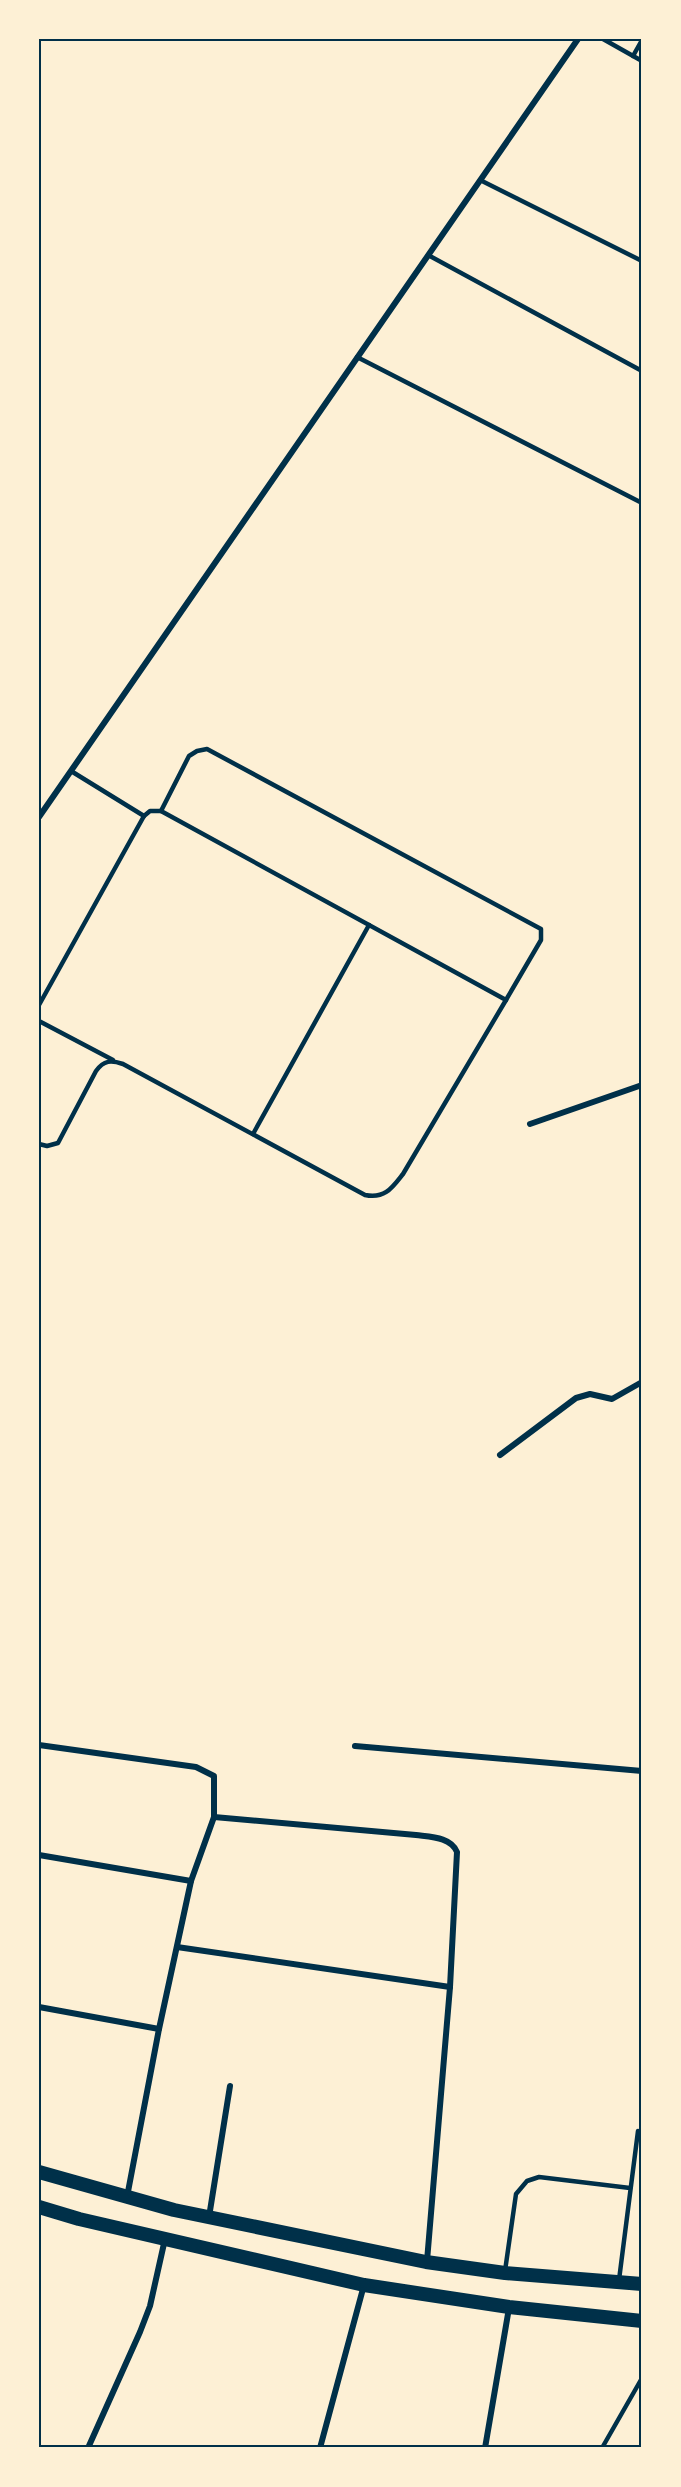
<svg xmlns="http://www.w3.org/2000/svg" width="681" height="2487" font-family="Commissioner,sans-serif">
<rect width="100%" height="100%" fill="#fdf0d5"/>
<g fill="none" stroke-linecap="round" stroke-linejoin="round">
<g stroke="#003049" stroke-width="4.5">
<polyline points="603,39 642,61"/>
<polyline points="633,56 642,40"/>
<polyline points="480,180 642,261"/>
<polyline points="428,255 642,371"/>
<polyline points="357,357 642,503"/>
<polyline points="71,771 144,816"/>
<polyline points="161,811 189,756 197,751 207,749 541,929 541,940 506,1000"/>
<path d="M39,1005l105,-189 6,-5h11l345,189 -103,174c-11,14 -18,25 -38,21l-242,-131c-12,-4 -19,-4 -27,7l-38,72 -11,3 -8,-2"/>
<polyline points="39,1021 113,1060"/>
<polyline points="253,1134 369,925"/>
<polyline points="505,2271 516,2194 527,2181 539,2177 630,2188"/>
<polyline points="619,2280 638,2131"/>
<polyline points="602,2448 642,2378"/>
</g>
<g stroke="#003049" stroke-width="6">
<polyline points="39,817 578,39"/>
<polyline points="530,1124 642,1085"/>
<polyline points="500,1455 576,1398 590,1394 612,1399 642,1382"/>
<polyline points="39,1745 196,1767 214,1776 214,1817 191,1881 159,2029 127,2197"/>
<polyline points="355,1746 642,1771"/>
<path d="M214,1817l202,18c15,2 35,2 41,17l-7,135 -23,274"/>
<polyline points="39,1855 191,1881"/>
<polyline points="177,1947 450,1987"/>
<polyline points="39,2007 159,2029"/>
<polyline points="209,2217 230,2086"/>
<polyline points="88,2448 140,2332 150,2306 165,2239"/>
<polyline points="320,2448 364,2285"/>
<polyline points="485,2448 509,2308"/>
</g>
<g stroke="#003049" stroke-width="14">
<polyline points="39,2172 174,2210 426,2262 505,2273 642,2284"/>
<polyline points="39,2207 79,2219 364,2285 509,2307 642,2321"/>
</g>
</g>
<rect width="681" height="2487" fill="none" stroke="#fdf0d5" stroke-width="81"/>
<rect x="40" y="40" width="600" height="2406" fill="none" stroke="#003049" stroke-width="2"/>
</svg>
